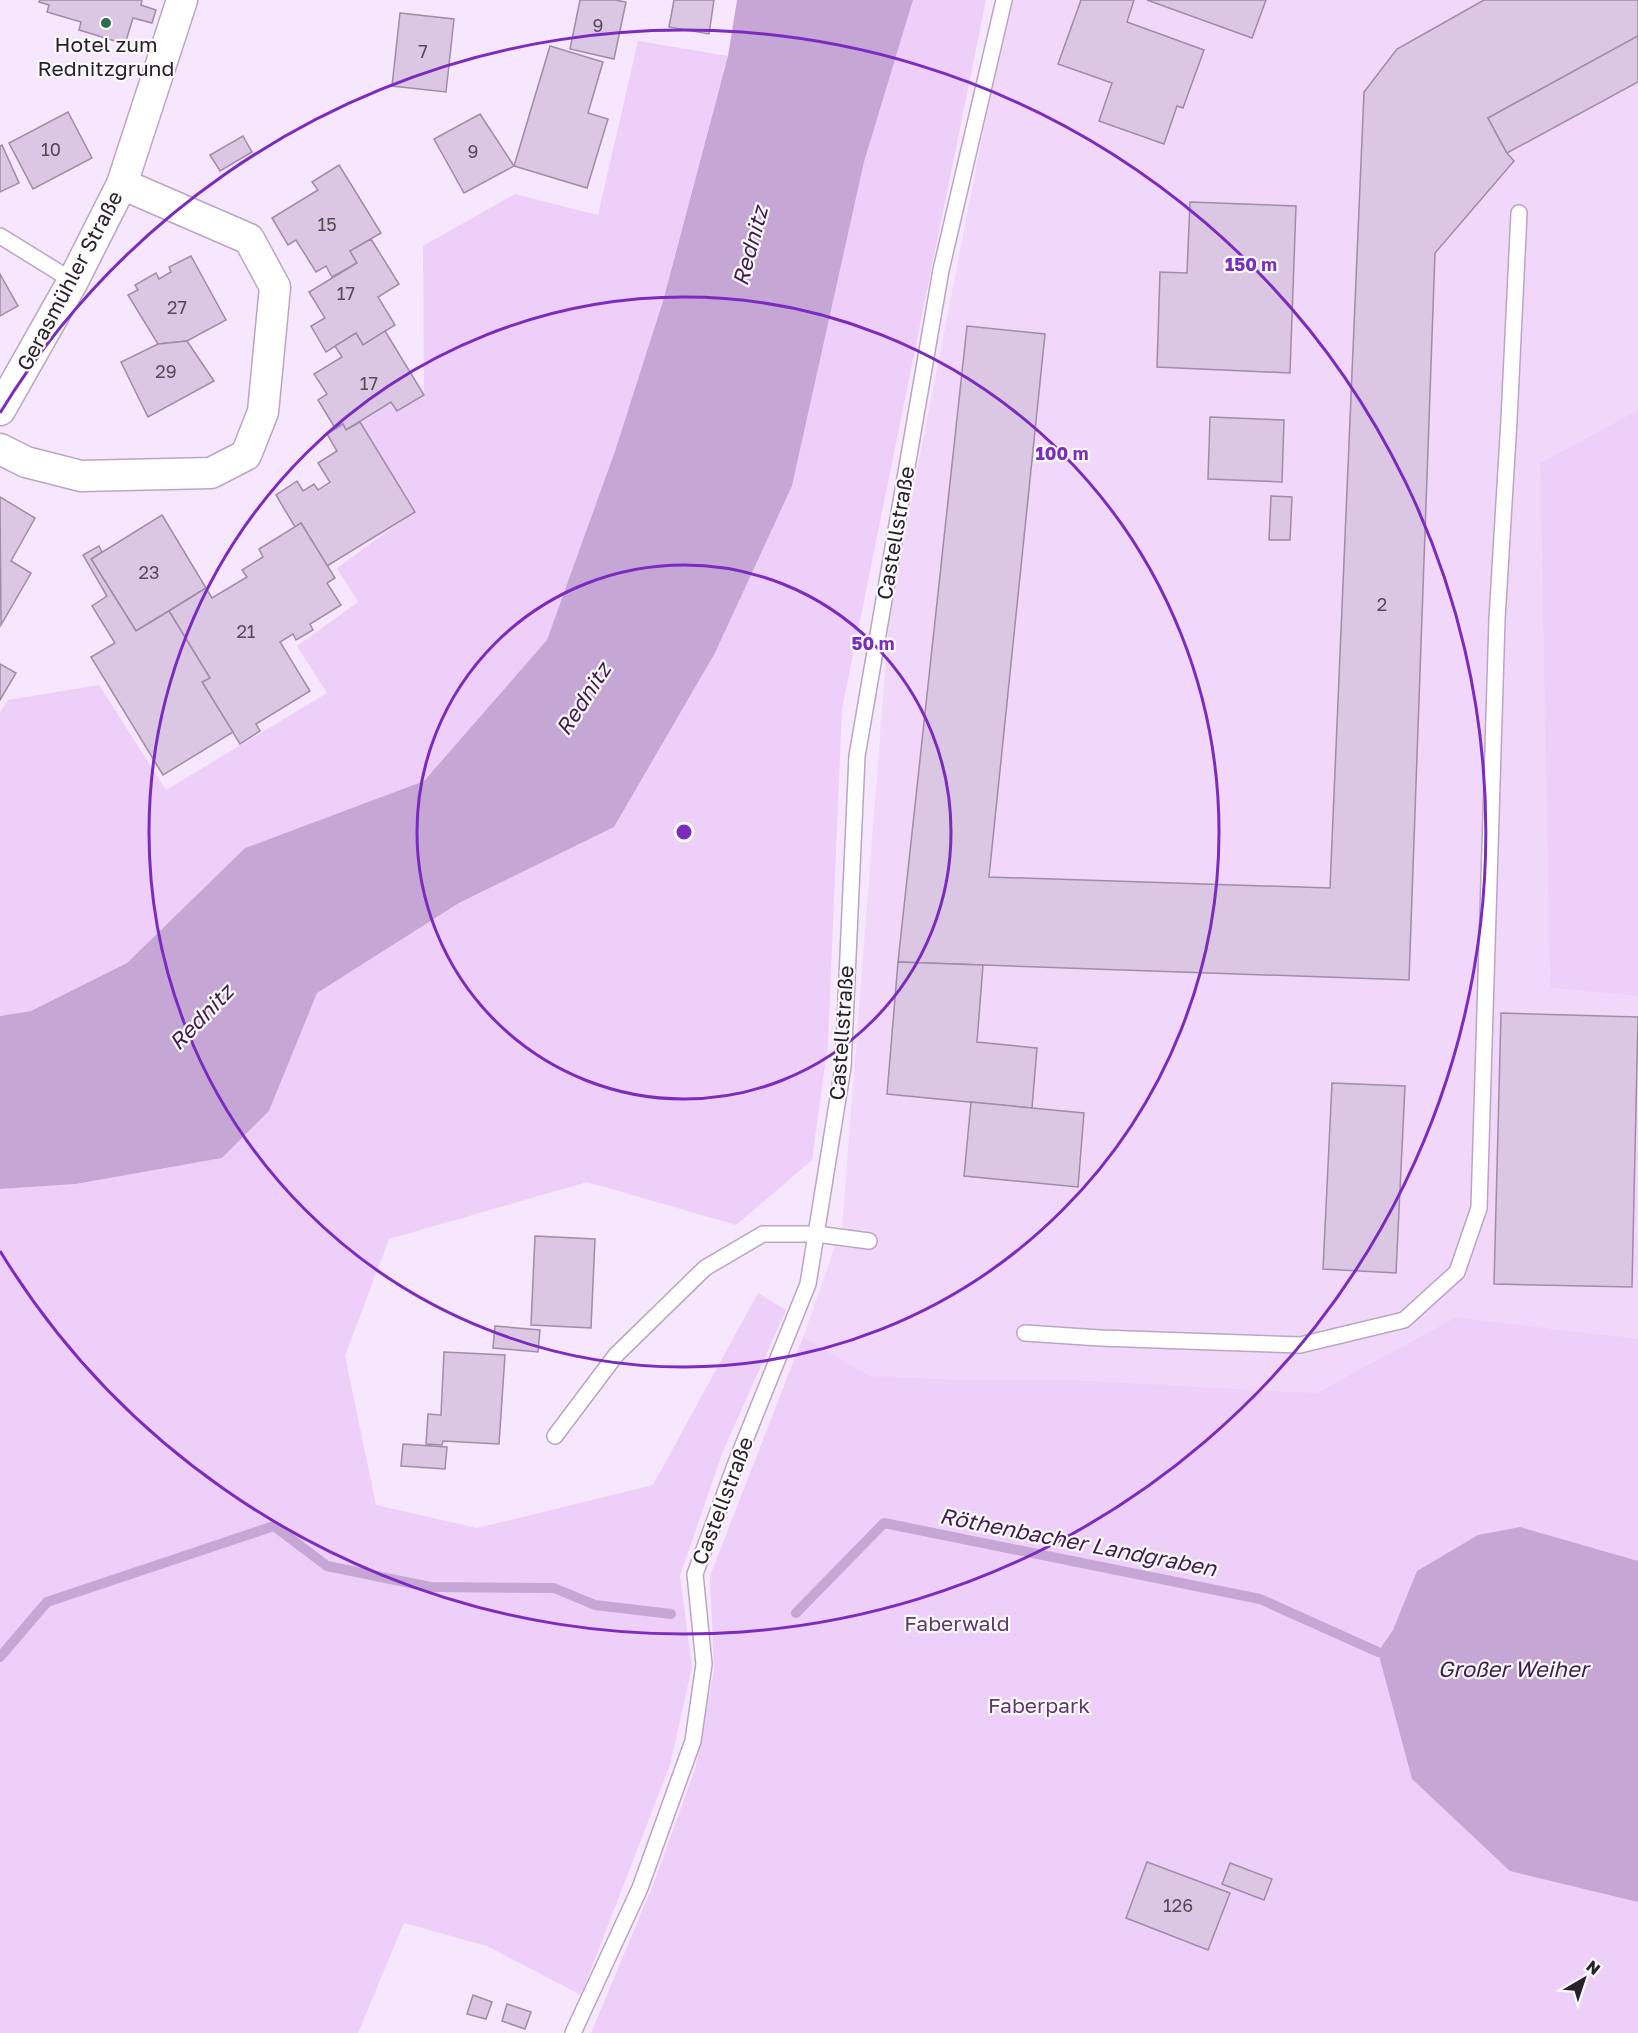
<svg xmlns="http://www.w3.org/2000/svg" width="1638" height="2033" font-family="'Golos Text',sans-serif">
<rect width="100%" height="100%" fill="#f7e7fe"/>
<polygon fill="#f1d8fb" points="1009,0 1638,0 1638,410 1540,463 1550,988 1638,996 1638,1339 1456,1317 1316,1393 1075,1380 968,1380 870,1376 803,1337 842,1227 890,609"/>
<g fill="#eecffa">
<polygon points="913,0 986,0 842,709 828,1043 812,1160 736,1225 587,1182 389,1239 345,1356 376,1505 477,1528 653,1485 758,1293 786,1310 723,1451 680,1576 692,1667 670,1765 581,1995 487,1946 404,1923 358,2033 0,2033 0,1189 76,1184 222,1158 269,1111 316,993 459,903 614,827 715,653 792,486 864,162"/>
<polygon points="638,41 728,56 663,301 615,451 548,640 424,781 245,848 127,963 31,1011 0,1016 0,712 8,700 99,685 166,790 327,693 297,646 358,602 337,568 414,512 360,422 391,402 397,411 424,395 423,246 515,194 598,215"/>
<polygon points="1638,410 1638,996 1550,988 1540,463"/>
<polygon points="1456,1317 1638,1339 1638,2033 591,2033 653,1885 695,1769 714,1670 710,1576 803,1337 870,1376 968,1380 1075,1380 1316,1393"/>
</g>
<g fill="#c6a6d4">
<polygon points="737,0 913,0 864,162 792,486 715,653 614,827 459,903 317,993 269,1111 222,1158 76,1184 0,1189 0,1016 31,1011 127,963 245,848 424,781 547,640 615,451 663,301 728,56"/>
<polygon points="1520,1527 1638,1561 1638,1902 1510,1871 1412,1779 1378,1652 1393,1630 1417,1571 1478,1535"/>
</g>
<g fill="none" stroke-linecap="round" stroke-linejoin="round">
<g stroke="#c6a6d4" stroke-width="10">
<polyline points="796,1613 884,1523 1260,1599 1378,1652"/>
<polyline points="0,1657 47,1602 274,1526 327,1566 430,1587 554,1588 595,1605 671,1614"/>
</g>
</g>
<g fill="#dbc6e3" stroke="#9f8ca7" stroke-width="1.5">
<polygon points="40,0 142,0 141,5 156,10 152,23 133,18 125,44 79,30 81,22 47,12 49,5 39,2"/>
<polygon points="580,0 615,0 626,2 614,59 570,49"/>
<polygon points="674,0 714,0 709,34 669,27"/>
<polygon points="1081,0 1134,0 1127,22 1204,50 1183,108 1177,106 1164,144 1099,121 1112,83 1058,64"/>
<polygon points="1147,0 1266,0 1252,38"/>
<polygon points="1484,0 1638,0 1638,36 1488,118 1507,153 1514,161 1435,253 1409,980 898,962 967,326 1045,334 989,877 1330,888 1364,92 1397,49"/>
<polygon points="400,13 454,19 446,92 392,86"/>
<polygon points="1638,36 1638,82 1507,153 1488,118"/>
<polygon points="550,46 603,62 588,113 608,119 587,188 514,166"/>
<polygon points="68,112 92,158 33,189 9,143"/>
<polygon points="480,114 514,166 464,193 434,139"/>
<polygon points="243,136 252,152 220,171 210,155"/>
<polygon points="2,145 19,183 0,192 0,146"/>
<polygon points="339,165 381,233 350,251 357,263 332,277 326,266 316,272 296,240 288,245 272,218 318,190 312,182"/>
<polygon points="1190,202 1296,206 1290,373 1157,367 1160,272 1187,273"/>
<polygon points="371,239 399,284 378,297 395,325 363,345 356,333 326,352 311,326 325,318 309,292 357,263 350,251"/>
<polygon points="191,256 226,320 187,341 158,344 128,295 138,290 135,285 156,273 159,279 171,272 169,267"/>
<polygon points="0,274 18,306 0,316"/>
<polygon points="385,331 424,395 397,411 391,402 346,430 343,424 335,428 318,400 327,394 314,374 342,357 335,346 356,333 363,345"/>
<polygon points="187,341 214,381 148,417 121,362 158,344"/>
<polygon points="1210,417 1284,420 1282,482 1208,479"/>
<polygon points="360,422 415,512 327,566 301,523 295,527 276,495 297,481 303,491 314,484 318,490 330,482 318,463 337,451 327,434 343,424 346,430"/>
<polygon points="1271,496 1292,497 1290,540 1269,540"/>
<polygon points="0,497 35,518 11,561 31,573 1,625"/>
<polygon points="162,515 206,588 136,631 91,559"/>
<polygon points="301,523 335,578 327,583 341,605 310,624 313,630 296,640 293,634 280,642 310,691 256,724 260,731 240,744 202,682 210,678 169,611 206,588 212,598 247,577 242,570 263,557 259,549"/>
<polygon points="99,546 102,552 91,559 136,631 169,611 210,678 202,682 233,732 163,775 91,657 115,643 92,606 107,596 83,555"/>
<polygon points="0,664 16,673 0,700"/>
<polygon points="898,962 983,965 977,1042 1037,1048 1032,1108 887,1094"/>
<polygon points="1501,1013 1638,1017 1632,1287 1494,1284"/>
<polygon points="1332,1083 1405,1086 1396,1273 1323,1269"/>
<polygon points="971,1102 1084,1113 1078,1187 964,1176"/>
<polygon points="535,1236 595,1239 591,1328 531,1325"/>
<polygon points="495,1326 540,1330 538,1352 493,1348"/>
<polygon points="444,1352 505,1355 499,1444 443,1441 442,1445 426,1444 428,1414 441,1415"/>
<polygon points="403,1444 447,1447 445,1469 401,1466"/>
<polygon points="1147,1862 1230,1893 1208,1950 1126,1918"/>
<polygon points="1230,1863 1272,1879 1264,1900 1222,1884"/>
<polygon points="473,1995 492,2002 486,2019 467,2014"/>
<polygon points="507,2004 531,2012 525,2029 502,2021"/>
</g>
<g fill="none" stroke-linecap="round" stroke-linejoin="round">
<defs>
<g id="lane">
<polyline points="0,236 73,281"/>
<polyline points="1025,1333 1100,1338 1300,1345 1404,1320 1457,1272 1479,1208 1497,619 1509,420 1519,213"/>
<polyline points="555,1436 616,1355 705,1268 763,1234 816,1234 869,1241"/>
<polyline points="573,2033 640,1888 693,1741 704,1664 695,1574 737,1460 808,1284 843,1067 857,756 941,270 1004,0"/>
</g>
<g id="street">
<polyline points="0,410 73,281 122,184 182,0"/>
<polyline points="0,449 26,462 81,476 211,473 246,455 263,412 275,287 249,239 122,184"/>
</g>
</defs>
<use href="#lane" stroke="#baa6c2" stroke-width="18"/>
<use href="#street" stroke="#baa6c2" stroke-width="33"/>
<use href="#lane" stroke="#fff" stroke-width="15"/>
<use href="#street" stroke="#fff" stroke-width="30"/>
</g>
<g fill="none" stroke="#7b2cbf" stroke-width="3">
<circle cx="684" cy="832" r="267"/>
<circle cx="684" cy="832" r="535"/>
<path d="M0 413A802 802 0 1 1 0 1251"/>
</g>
<circle fill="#2f6a54" stroke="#fbfbfb" stroke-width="2" cx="106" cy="23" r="6"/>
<g text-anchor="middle" stroke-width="4.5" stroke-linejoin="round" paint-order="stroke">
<g font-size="18" fill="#554a59">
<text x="598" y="32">9</text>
<text x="423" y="58">7</text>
<text x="51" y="156">10</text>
<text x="473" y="158">9</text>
<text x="327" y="231">15</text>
<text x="346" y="300">17</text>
<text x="177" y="314">27</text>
<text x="166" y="378">29</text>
<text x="369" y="390">17</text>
<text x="149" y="579">23</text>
<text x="1382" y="611">2</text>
<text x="246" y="638">21</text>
<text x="1178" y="1912">126</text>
</g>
<g font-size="21" fill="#28202b" stroke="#fbfbfb">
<text x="106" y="52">Hotel zum<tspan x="106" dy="24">Rednitzgrund</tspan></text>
</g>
<g font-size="21" fill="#28202b" stroke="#fbfbfb">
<text transform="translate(70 281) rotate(-62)" y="7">Gerasmühler Straße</text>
<text transform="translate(896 533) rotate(-80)" y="7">Castellstraße</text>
<text transform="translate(842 1033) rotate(-86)" y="7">Castellstraße</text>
<text transform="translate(723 1501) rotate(-69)" y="7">Castellstraße</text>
</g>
<g font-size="21" fill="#5f366f" stroke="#fbfbfb">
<text x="957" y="1631">Faberwald</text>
<text x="1039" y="1713">Faberpark</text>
</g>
<g font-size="22" font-style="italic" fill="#421951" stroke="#fbfbfb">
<text transform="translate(750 246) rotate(-75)" y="8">Rednitz</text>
<text transform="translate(583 699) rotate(-57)" y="8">Rednitz</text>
<text transform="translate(201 1017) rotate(-46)" y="8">Rednitz</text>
<text transform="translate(1078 1542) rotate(11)" y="8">Röthenbacher Landgraben</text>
<text x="1513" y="1677">Großer Weiher</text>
</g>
</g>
<circle cx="684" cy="832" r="9" fill="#7b2cbf" stroke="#fbfbfb" stroke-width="3"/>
<g font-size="18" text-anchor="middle" font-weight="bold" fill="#7b2cbf" stroke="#fbfbfb" stroke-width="4.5" stroke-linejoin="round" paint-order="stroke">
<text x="1251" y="271">150 m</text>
<text x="1062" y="460">100 m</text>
<text x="873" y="650">50 m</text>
</g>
<g transform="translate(1584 1979) rotate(39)" stroke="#fbfbfb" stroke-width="4.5" paint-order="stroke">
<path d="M0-4.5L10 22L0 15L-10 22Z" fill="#28202b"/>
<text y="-9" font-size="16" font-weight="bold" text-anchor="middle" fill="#28202b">N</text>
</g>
</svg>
